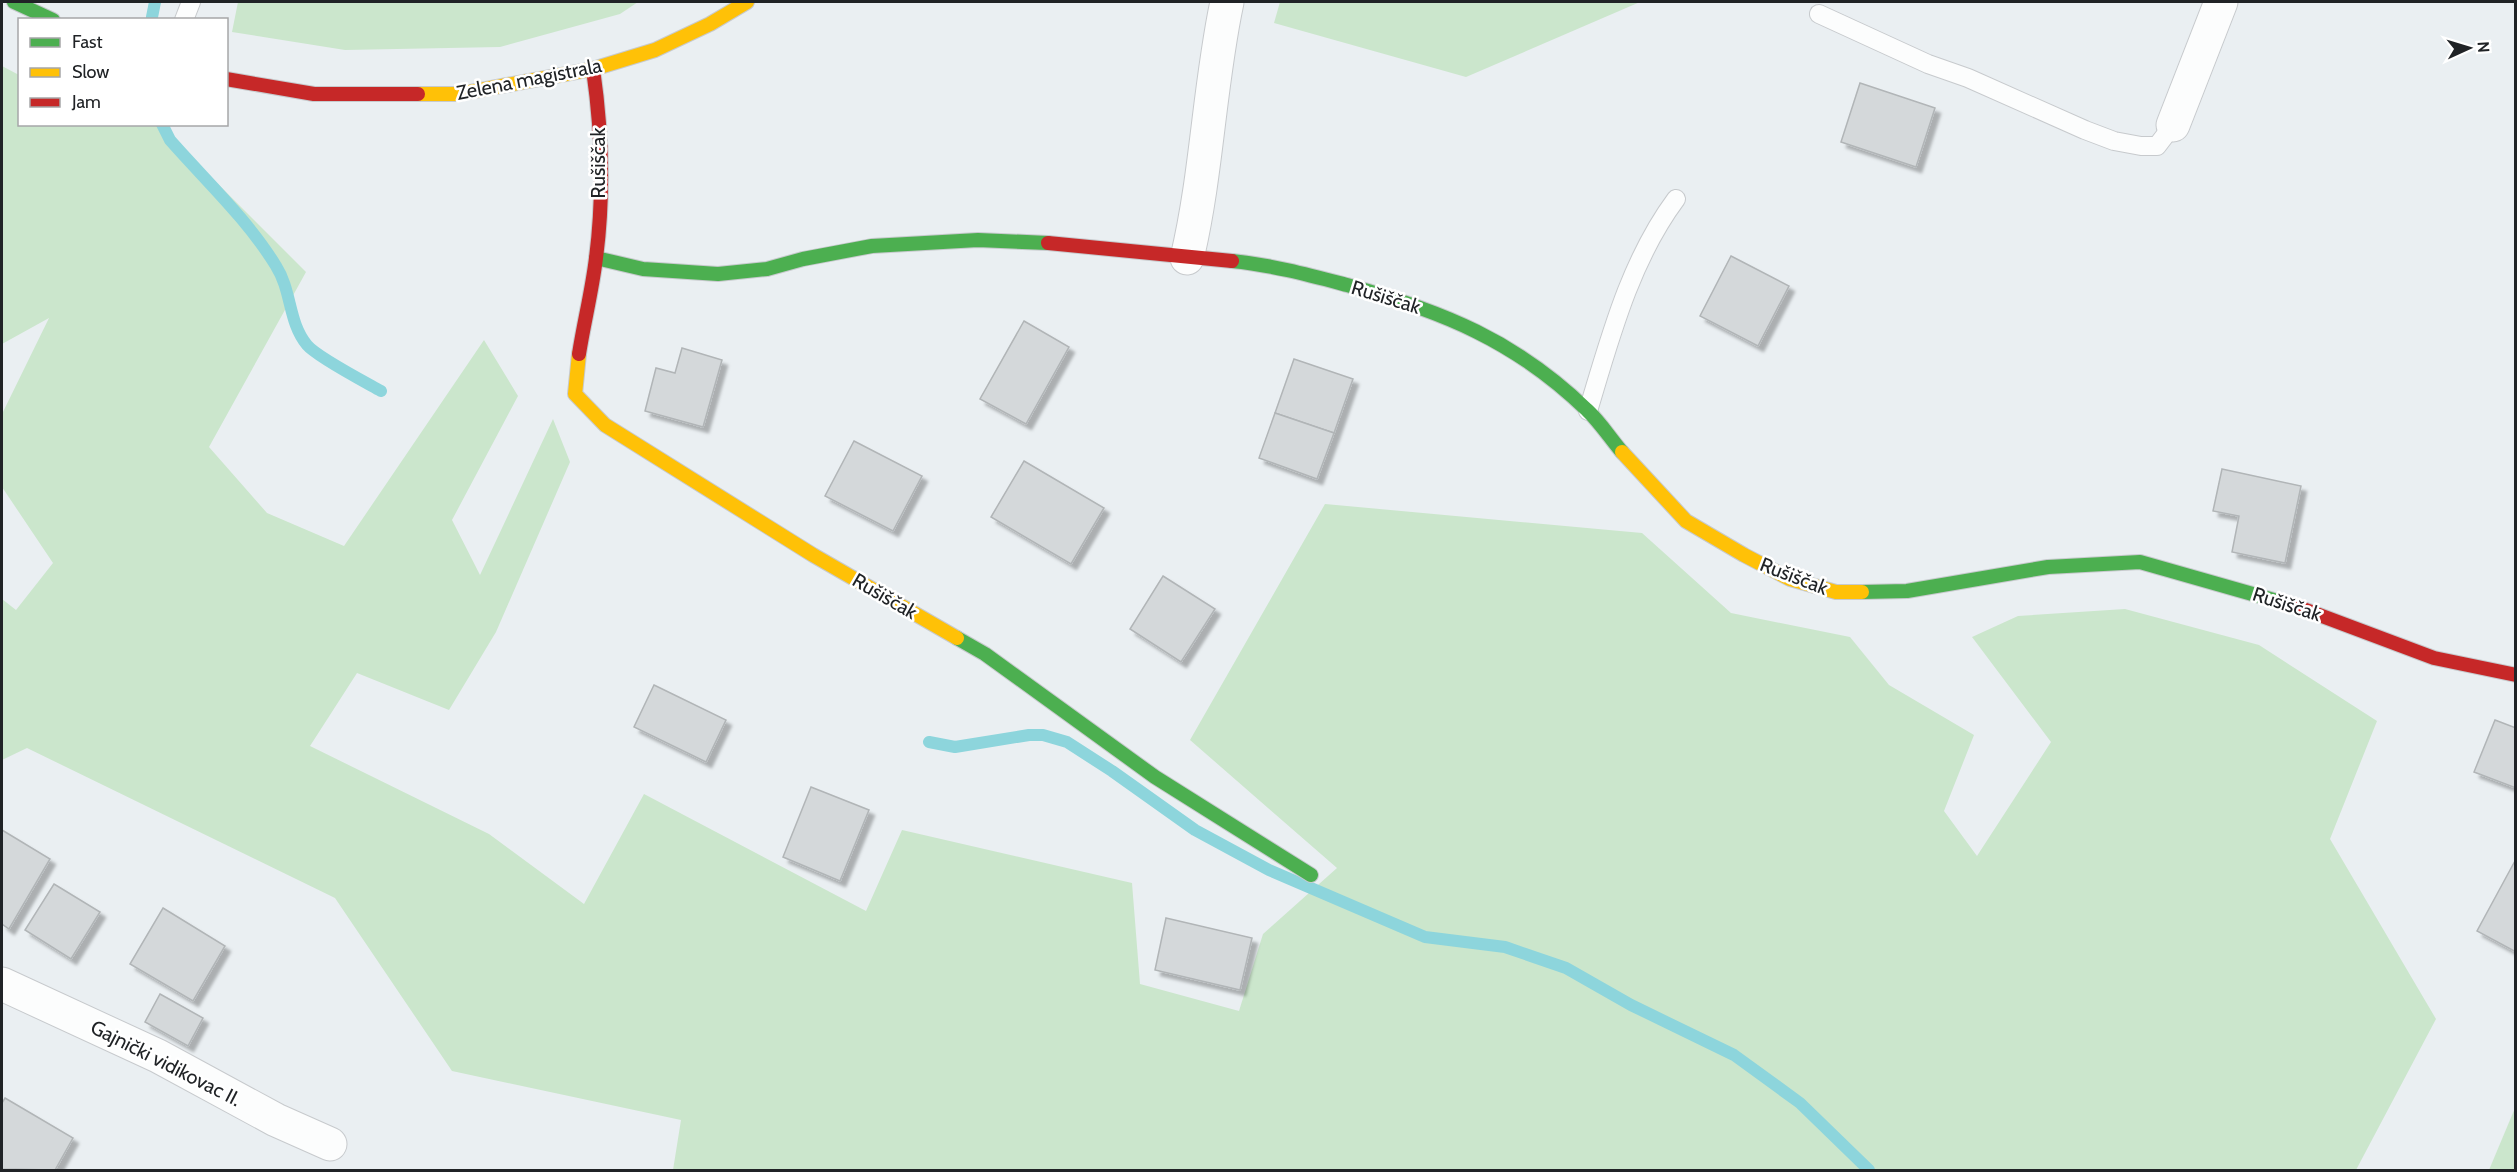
<svg xmlns="http://www.w3.org/2000/svg" width="2517" height="1172" font-family="Cabin,sans-serif">
<defs>
<filter id="shadow"><feDropShadow dx="5.5" dy="5.5" stdDeviation="1.5" flood-color="#0004"/></filter>
</defs>
<rect width="100%" height="100%" fill="#eaeff2"/>
<g fill="#cbe6cc">
<polygon points="238,2 638,2 620,14 500,47 345,50 232,32"/>
<polygon points="1280,2 1640,2 1466,77 1274,23"/>
<polygon points="2,66 19,75 20,124 159,125 306,272 209,447 267,513 344,546 484,340 518,396 452,520 480,575 553,419 570,462 496,632 449,710 357,673 310,746 489,834 584,904 644,794 866,911 902,830 1132,883 1140,984 1239,1011 1263,934 1337,868 1190,740 1325,504 1642,533 1731,613 1850,637 1889,685 1974,735 1944,811 1977,856 2051,742 1972,637 2018,616 2125,609 2259,645 2377,721 2330,839 2436,1019 2356,1170 673,1170 681,1120 452,1071 335,898 27,748 2,760 2,599 16,610 53,563 2,487 2,414 49,318 2,344"/>
<polygon points="2515,1108 2515,1170 2489,1170"/>
</g>
<g fill="none" stroke-linecap="round" stroke-linejoin="round">
<g stroke="#8dd5dc" stroke-width="12">
<polyline points="152,17 155,2"/>
<path d="M162,124l8,16c36,41 78,80 106,126 16,25 12,56 31,79 10,12 58,37 74,46"/>
<polyline points="929,742 955,747 1029,735 1043,735 1067,742 1112,771 1195,830 1269,870 1425,937 1505,947 1566,968 1631,1005 1734,1055 1800,1103 1869,1170"/>
</g>
</g>
<g fill="#d4d8da" stroke="#b1b5b7" stroke-width="1.5" filter="url(#shadow)">
<polygon points="1860,83 1935,108 1916,167 1841,142"/>
<polygon points="1731,256 1789,286 1758,346 1700,316"/>
<polygon points="1024,321 1069,347 1026,424 980,399"/>
<polygon points="682,348 722,360 703,427 645,411 656,368 675,373"/>
<polygon points="1294,359 1353,379 1334,433 1275,413"/>
<polygon points="1275,413 1334,433 1317,479 1259,458"/>
<polygon points="854,441 922,476 893,531 825,496"/>
<polygon points="1024,461 1104,508 1071,564 991,517"/>
<polygon points="2222,469 2301,486 2285,563 2232,552 2239,516 2213,511"/>
<polygon points="1163,576 1215,609 1181,662 1130,629"/>
<polygon points="654,685 726,720 706,762 634,727"/>
<polygon points="2495,720 2516,728 2516,788 2474,772"/>
<polygon points="811,787 869,810 840,881 783,857"/>
<polygon points="2,830 50,859 9,929 2,924"/>
<polygon points="2516,859 2516,952 2477,931"/>
<polygon points="54,884 100,912 71,959 25,930"/>
<polygon points="163,908 225,946 193,1001 130,964"/>
<polygon points="1166,918 1252,938 1240,990 1155,970"/>
<polygon points="160,994 203,1018 188,1046 145,1022"/>
<polygon points="5,1098 73,1138 55,1170 2,1169 2,1103"/>
</g>
<g fill="none" stroke-linecap="round" stroke-linejoin="round">
<defs>
<g id="lane">
<polyline points="1819,14 1928,64 1968,78 2085,130 2114,141 2141,146 2157,146 2173,125"/>
<polyline points="184,20 191,2"/>
<path d="M1588,411c22,-73 42,-150 88,-212"/>
</g>
<g id="street">
<polyline points="2173,125 2221,2"/>
<path d="M1187,258c20,-84 22,-172 40,-256"/>
<polyline points="2,984 158,1056 276,1120 330,1144"/>
</g>
<g id="fast">
<polyline points="14,2 53,20"/>
<polyline points="596,258 643,269 718,274 767,269 803,259 872,246 978,240 1048,243"/>
<path d="M1232,261c40,4 77,14 115,24 95,26 169,56 240,125 13,12 23,28 35,42"/>
<polyline points="1862,592 1907,591 2048,567 2140,562 2298,607"/>
<polyline points="957,638 985,654 1155,777 1311,875"/>
</g>
<g id="slow">
<polyline points="418,94 459,94 593,69 655,50 710,24 747,2"/>
<polyline points="579,354 575,394 605,425 813,555 957,638"/>
<polyline points="1622,452 1686,521 1744,555 1790,579 1836,592 1862,592"/>
</g>
<g id="jam">
<polyline points="226,79 314,94 418,94"/>
<polyline points="1048,243 1232,261"/>
<path d="M579,354c5,-32 13,-63 17,-96 8,-62 6,-127 -3,-189"/>
<polyline points="2298,607 2434,658 2516,675"/>
</g>
</defs>
<use href="#lane" stroke="#c7cacd" stroke-width="20"/>
<use href="#street" stroke="#c7cacd" stroke-width="35"/>
<use href="#fast" stroke="#c7cacd" stroke-width="16"/>
<use href="#slow" stroke="#c7cacd" stroke-width="16"/>
<use href="#jam" stroke="#c7cacd" stroke-width="16"/>
<use href="#lane" stroke="#fcfdfd" stroke-width="18"/>
<use href="#street" stroke="#fcfdfd" stroke-width="33"/>
<use href="#fast" stroke="#4caf50" stroke-width="14"/>
<use href="#slow" stroke="#ffc107" stroke-width="14"/>
<use href="#jam" stroke="#c62828" stroke-width="14"/>
</g>
<g text-anchor="middle" stroke-width="5" stroke-linejoin="round" paint-order="stroke">
<g font-size="20" fill="#202326" stroke="#fff">
<text transform="translate(529 79) rotate(-11)" y="7">Zelena magistrala</text>
<text transform="translate(598 163) rotate(-90)" y="7">Rušiščak</text>
<text transform="translate(1386 297) rotate(17)" y="7">Rušiščak</text>
<text transform="translate(1794 576) rotate(21)" y="7">Rušiščak</text>
<text transform="translate(885 596) rotate(30)" y="7">Rušiščak</text>
<text transform="translate(2287 604) rotate(18)" y="7">Rušiščak</text>
<text transform="translate(166 1063) rotate(27)" y="7">Gajnički vidikovac II.</text>
</g>
</g>
<rect width="2517" height="1172" fill="none" stroke="#202326" stroke-width="6"/>
<rect x="18" y="18" width="210" height="108" fill="#ffffff" stroke="#a6a7a8" stroke-width="1.5"/>
<rect x="30" y="38" width="30" height="9" fill="#4caf50" stroke="#a6a7a8" stroke-width="1.5"/>
<text x="72" y="48" font-size="18" fill="#202326">Fast</text>
<rect x="30" y="68" width="30" height="9" fill="#ffc107" stroke="#a6a7a8" stroke-width="1.5"/>
<text x="72" y="78" font-size="18" fill="#202326">Slow</text>
<rect x="30" y="98" width="30" height="9" fill="#c62828" stroke="#a6a7a8" stroke-width="1.5"/>
<text x="72" y="108" font-size="18" fill="#202326">Jam</text>
<g transform="translate(2469 48) rotate(86)" stroke="#ffffff" stroke-width="4.5" paint-order="stroke">
<path d="M0-4.5L10 22L0 15L-10 22Z" fill="#202326"/>
<text y="-9" font-size="16" font-weight="bold" text-anchor="middle" fill="#202326">N</text>
</g>
</svg>
